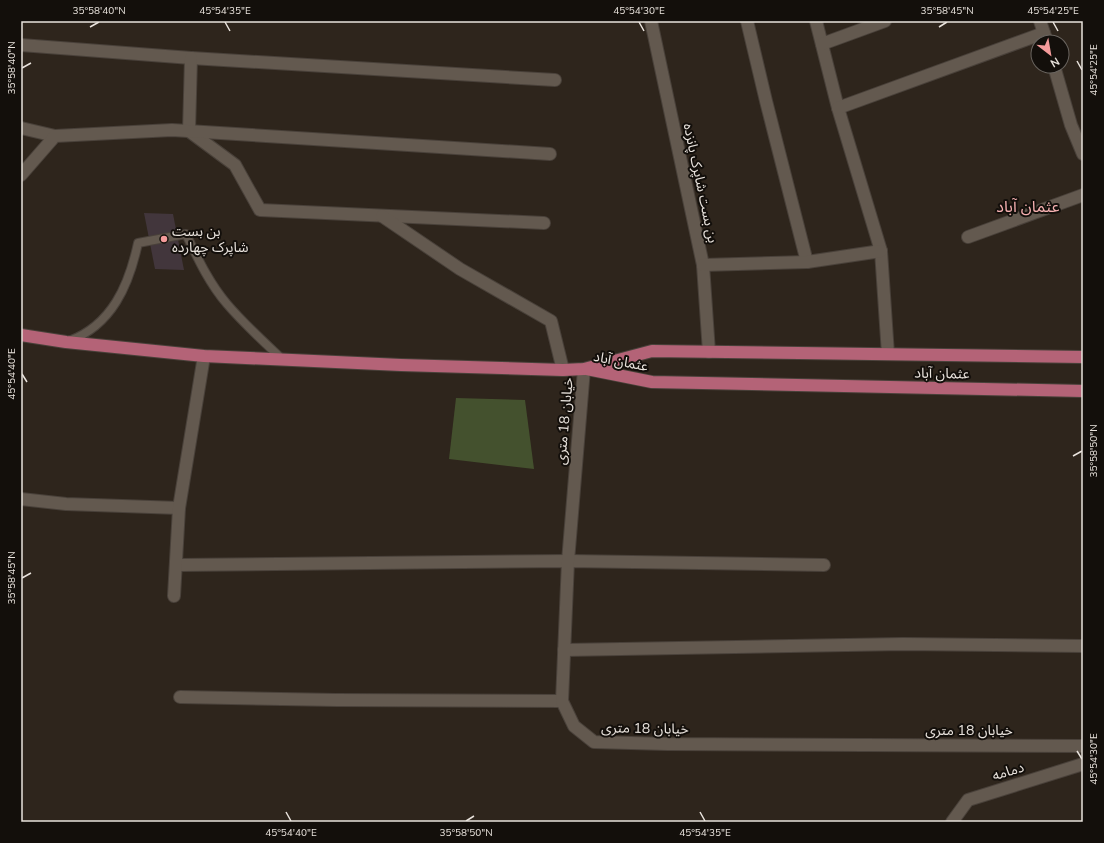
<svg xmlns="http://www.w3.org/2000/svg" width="1104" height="843" font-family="'Nunito Sans','Noto Sans Arabic',sans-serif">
<rect width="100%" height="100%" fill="#2e251c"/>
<polygon fill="#44512e" points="456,398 525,400 534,469 449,459"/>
<polygon fill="#42363c" points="144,213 173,214 184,270 155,269"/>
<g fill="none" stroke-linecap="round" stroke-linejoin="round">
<defs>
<path id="service" d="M69,341c43,-16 60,-56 69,-98l48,-9c12,25 23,49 41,70 17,20 36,37 55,55"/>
<g id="minor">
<polyline points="651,21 703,265 709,352"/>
<polyline points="747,21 766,101 807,262"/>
<polyline points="816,21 838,108 881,251 888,354"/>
<polyline points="1040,21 1047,42"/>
<polyline points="822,44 885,21"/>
<polyline points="21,45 191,58 555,80"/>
<polyline points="191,58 189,131 235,165 260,210 544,223"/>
<polyline points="1054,66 1071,125 1083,154"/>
<polyline points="838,108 1044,33"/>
<polyline points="21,128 55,136"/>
<polyline points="21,175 55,136 172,130 550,154"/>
<polyline points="382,216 460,269 551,321 563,370"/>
<polyline points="968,237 1083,195"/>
<polyline points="703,265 807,262 881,251"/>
<polyline points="21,499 66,504 179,508"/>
<polyline points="177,565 568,561 824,565"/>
<polyline points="174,596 179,508 204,356"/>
<polyline points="564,650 903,644 1083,646"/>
<polyline points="180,697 336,700 562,701"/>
</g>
<g id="tertiary">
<polyline points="584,369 568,561 562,701 574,726 594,742 667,744 1083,746"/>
<polyline points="952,822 968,800 1083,764"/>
</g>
<g id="primary">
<polyline points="21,335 66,342 204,356 401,365 563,370 584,369 652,351 1083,357"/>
<polyline points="587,369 652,382 1083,391"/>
</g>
</defs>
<use href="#service" stroke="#49413a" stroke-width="10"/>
<use href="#minor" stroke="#49413a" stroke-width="14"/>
<use href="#tertiary" stroke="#49413a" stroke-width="14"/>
<use href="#primary" stroke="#49413a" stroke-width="14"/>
<use href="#service" stroke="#63594f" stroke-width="8"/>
<use href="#minor" stroke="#63594f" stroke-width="12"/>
<use href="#tertiary" stroke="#63594f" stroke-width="12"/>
<use href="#primary" stroke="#b46377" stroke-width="12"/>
</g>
<path fill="none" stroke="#e9e3dd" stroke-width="1.5" d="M225,22l5,9M639,22l5,9M1053,22l5,9M90,27l9,-5M939,27l8,-5M1077,61l5,9M22,68l9,-5M22,374l5,8M1073,456l9,-5M22,578l9,-5M1077,751l5,8M286,812l5,9M700,812l5,9M466,821l8,-5"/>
<circle fill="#f59b9b" stroke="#130f0b" stroke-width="1.5" cx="164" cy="239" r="4"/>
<g text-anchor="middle" stroke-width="4" stroke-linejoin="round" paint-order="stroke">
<g font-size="14" fill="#e9e3dd" stroke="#130f0b">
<text transform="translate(701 183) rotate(78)" y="5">بن بست شاپرک پانزده</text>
<text transform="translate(621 361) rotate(11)" y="5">عثمان آباد</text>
<text transform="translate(942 373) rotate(1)" y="5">عثمان آباد</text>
<text transform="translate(564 421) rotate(-85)" y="5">خیابان 18 متری</text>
<text transform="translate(645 728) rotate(1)" y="5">خیابان 18 متری</text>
<text x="969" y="735">خیابان 18 متری</text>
<text transform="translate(1008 771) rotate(-17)" y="5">دمامه</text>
</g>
<g font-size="14" fill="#e9e3dd" stroke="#130f0b" text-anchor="start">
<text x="172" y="236">بن بست<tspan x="172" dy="16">شاپرک چهارده</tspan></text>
</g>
<g font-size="16" fill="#f5b0b0" stroke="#130f0b">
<text x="1028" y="212">عثمان آباد</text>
</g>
</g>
<rect width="1104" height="843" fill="none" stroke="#130f0b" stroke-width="44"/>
<g transform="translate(1050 54) rotate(149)"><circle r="19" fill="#130f0b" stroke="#69645f"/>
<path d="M0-3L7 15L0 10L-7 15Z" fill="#f59b9b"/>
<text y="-6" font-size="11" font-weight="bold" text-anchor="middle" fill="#e9e3dd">N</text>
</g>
<rect x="22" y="22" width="1060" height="799" fill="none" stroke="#e9e3dd" stroke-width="1.5"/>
<g font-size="10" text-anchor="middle" fill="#e9e3dd">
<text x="99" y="14">35°58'40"N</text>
<text x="225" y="14">45°54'35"E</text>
<text x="639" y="14">45°54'30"E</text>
<text x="947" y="14">35°58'45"N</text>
<text x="1053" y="14">45°54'25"E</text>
<text transform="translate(11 68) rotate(-90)" y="4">35°58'40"N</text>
<text transform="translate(1093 70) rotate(-90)" y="4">45°54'25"E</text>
<text transform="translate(11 374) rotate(-90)" y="4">45°54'40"E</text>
<text transform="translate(1093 451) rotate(-90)" y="4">35°58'50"N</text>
<text transform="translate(11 578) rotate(-90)" y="4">35°58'45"N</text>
<text transform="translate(1093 759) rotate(-90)" y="4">45°54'30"E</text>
<text x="291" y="836">45°54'40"E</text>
<text x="466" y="836">35°58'50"N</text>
<text x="705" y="836">45°54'35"E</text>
</g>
</svg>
